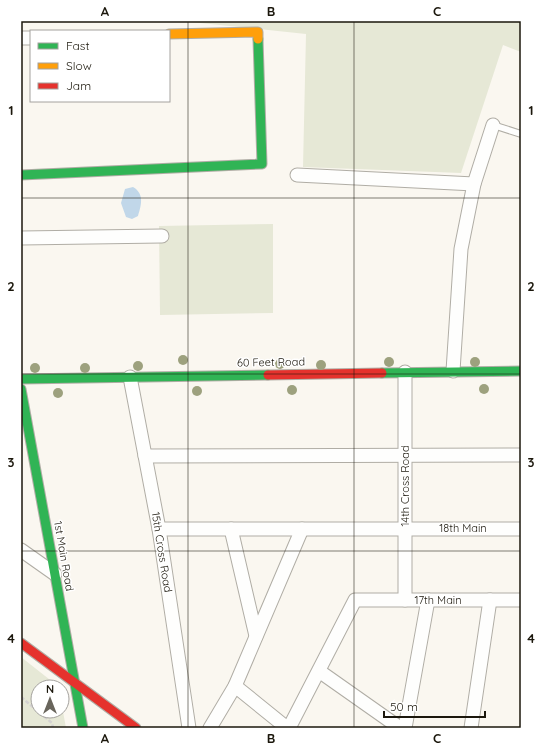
<svg xmlns="http://www.w3.org/2000/svg" width="542" height="749" font-family="Quicksand,sans-serif">
<rect width="100%" height="100%" fill="#faf7f0"/>
<g fill="#e6e8d6">
<polygon points="181,21 521,21 521,52 503,45 461,173 303,167 306,34"/>
<polygon points="273,224 273,313 160,315 159,226"/>
<polygon points="21,657 59,687 38,687 38,711 62,711 62,706 66,728 21,728"/>
</g>
<path fill="#c1d7e9" d="M133,187c12,7 8,19 5,29l-6,3 -6,-2 -5,-14 4,-14z"/>
<g fill="none" stroke-linecap="round" stroke-linejoin="round">
<defs>
<polyline id="lane" points="493,125 521,134"/>
<g id="street">
<polyline points="21,38 31,38"/>
<polyline points="297,175 474,184"/>
<polyline points="21,238 162,236"/>
<polyline points="453,371 461,249 474,184 493,125"/>
<polyline points="405,372 405,600"/>
<polyline points="130,377 159,529 189,728"/>
<polyline points="145,456 521,455"/>
<polyline points="159,529 521,529"/>
<polyline points="231,529 256,636"/>
<polyline points="21,550 55,574"/>
<polyline points="319,671 400,728"/>
<polyline points="235,686 287,728"/>
<polyline points="210,728 235,686 302,529"/>
<polyline points="289,728 355,600 521,600"/>
<polyline points="405,728 428,600"/>
<polyline points="471,728 490,600"/>
</g>
<g id="fast">
<polyline points="21,175 262,164 258,39"/>
<polyline points="382,373 521,371"/>
<polyline points="21,379 268,375"/>
<polyline points="21,389 83,728"/>
</g>
<polyline id="slow" points="169,34 258,32 258,39"/>
<g id="jam">
<polyline points="268,375 382,373"/>
<polyline points="21,643 136,728"/>
</g>
</defs>
<use href="#lane" stroke="#b0ada5" stroke-width="8"/>
<use href="#street" stroke="#b0ada5" stroke-width="15"/>
<use href="#fast" stroke="#b0ada5" stroke-width="11"/>
<use href="#slow" stroke="#b0ada5" stroke-width="11"/>
<use href="#jam" stroke="#b0ada5" stroke-width="11"/>
<polyline stroke="#d4d2d1" stroke-width="2.5" stroke-dasharray="4 2" stroke-linecap="butt" points="21,697 52,723 53,728"/>
<use href="#lane" stroke="#fefefd" stroke-width="6"/>
<use href="#street" stroke="#fefefd" stroke-width="13"/>
<use href="#fast" stroke="#30b455" stroke-width="9"/>
<use href="#slow" stroke="#ff9f0a" stroke-width="9"/>
<use href="#jam" stroke="#e5322d" stroke-width="9"/>
</g>
<g fill="#9da17e">
<circle cx="183" cy="360" r="5"/>
<circle cx="389" cy="362" r="5"/>
<circle cx="475" cy="362" r="5"/>
<circle cx="280" cy="364" r="5"/>
<circle cx="321" cy="365" r="5"/>
<circle cx="138" cy="366" r="5"/>
<circle cx="35" cy="368" r="5"/>
<circle cx="85" cy="368" r="5"/>
<circle cx="484" cy="389" r="5"/>
<circle cx="292" cy="390" r="5"/>
<circle cx="197" cy="391" r="5"/>
<circle cx="58" cy="393" r="5"/>
</g>
<path fill="none" stroke="#1b170c" stroke-width="1" stroke-opacity="0.55" d="M188,21v707M354,21v707M21,198h500M21,374h500M21,551h500"/>
<g text-anchor="middle" stroke-width="3" stroke-linejoin="round" paint-order="stroke">
<g font-size="11" fill="#1b170c" stroke="#fff">
<text transform="translate(271 362) rotate(-1)" y="4">60 Feet Road</text>
<text transform="translate(405 486) rotate(-90)" y="4">14th Cross Road</text>
<text x="463" y="532">18th Main</text>
<text transform="translate(162 552) rotate(81)" y="4">15th Cross Road</text>
<text transform="translate(64 556) rotate(80)" y="4">1st Main Road</text>
<text x="438" y="604">17th Main</text>
</g>
</g>
<rect width="542" height="749" fill="none" stroke="#ffffff" stroke-width="44"/>
<rect x="30" y="30" width="140" height="72" fill="#ffffff" stroke="#a4a29e"/>
<rect x="38" y="43" width="20" height="6" fill="#30b455" stroke="#a4a29e"/>
<text x="66" y="50" font-size="12" fill="#1b170c">Fast</text>
<rect x="38" y="63" width="20" height="6" fill="#ff9f0a" stroke="#a4a29e"/>
<text x="66" y="70" font-size="12" fill="#1b170c">Slow</text>
<rect x="38" y="83" width="20" height="6" fill="#e5322d" stroke="#a4a29e"/>
<text x="66" y="90" font-size="12" fill="#1b170c">Jam</text>
<g transform="translate(50 699)"><circle r="19" fill="#ffffff" stroke="#a4a29e"/>
<path d="M0-3L7 15L0 10L-7 15Z" fill="#69655c"/>
<text y="-6" font-size="11" font-weight="bold" text-anchor="middle" fill="#1b170c">N</text>
</g>
<path d="M384 711v6h101v-6" fill="none" stroke="#1b170c" stroke-width="2"/>
<text x="390" y="711" font-size="12" fill="#1b170c" stroke="#ffffff" stroke-width="3" paint-order="stroke">50 m</text>
<rect x="22" y="22" width="498" height="705" fill="none" stroke="#1b170c" stroke-width="1.5"/>
<g font-size="13" text-anchor="middle" font-weight="bold" fill="#1b170c">
<text x="105" y="16">A</text>
<text x="271" y="16">B</text>
<text x="437" y="16">C</text>
<text x="11" y="115">1</text>
<text x="531" y="115">1</text>
<text x="11" y="291">2</text>
<text x="531" y="291">2</text>
<text x="11" y="467">3</text>
<text x="531" y="467">3</text>
<text x="11" y="643">4</text>
<text x="531" y="643">4</text>
<text x="105" y="743">A</text>
<text x="271" y="743">B</text>
<text x="437" y="743">C</text>
</g>
</svg>
